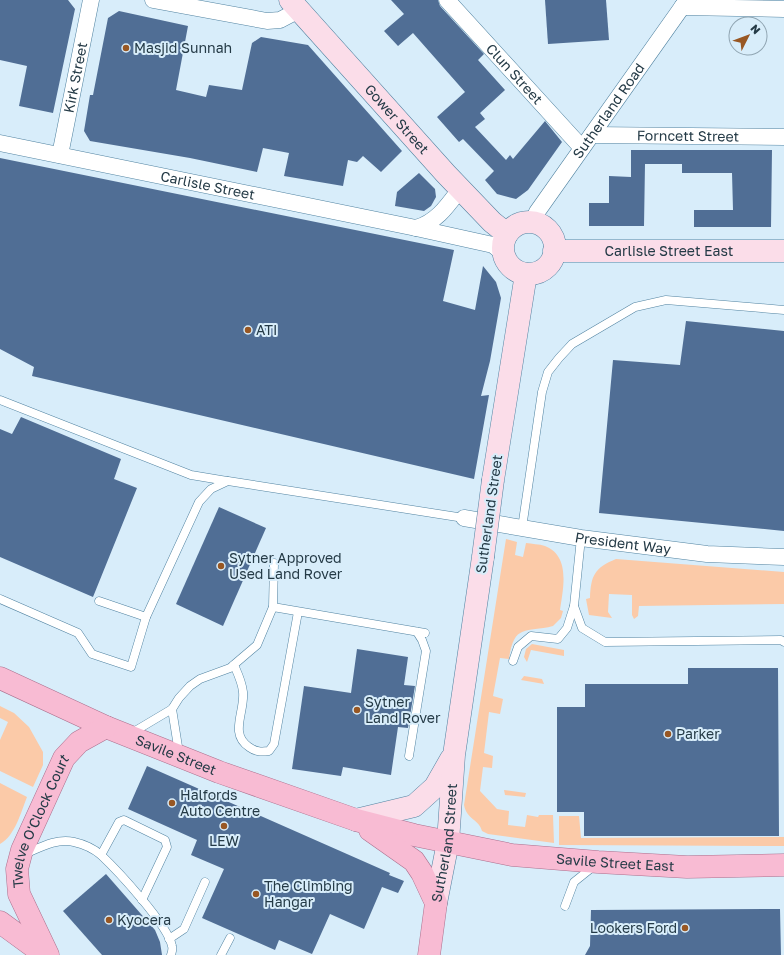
<svg xmlns="http://www.w3.org/2000/svg" width="784" height="955" font-family="'Golos Text',sans-serif">
<rect width="100%" height="100%" fill="#d8edfa"/>
<g fill="#fbcaa8">
<path d="M506,539l11,3 -2,13 8,2 3,-14c6,1 13,1 19,3 26,10 18,43 15,64l3,1 -2,7 -8,8c-27,7 -39,-3 -44,33l-9,-1 -7,38 10,3 -3,15 -11,-2 -5,41 9,3 -1,12 -9,-1 -3,24 17,18 12,2 -1,14 17,2 2,-12 11,2 1,-2h14l1,28 -66,-9 -6,-3c-3,-12 -15,-11 -18,-26z"/>
<path d="M616,559l168,13v32l-145,2 -1,10 -4,3 -2,-4v-20l-23,-1 -1,18 4,6 -23,-3 -3,-16 4,-1c1,-22 4,-30 26,-39z"/>
<polygon points="532,644 564,650 564,656 531,650 527,662 524,657 526,649"/>
<polygon points="524,676 542,679 544,684 521,680"/>
<polygon points="0,706 14,713 29,727 43,752 43,765 33,787 0,771 0,740 8,722 0,718"/>
<path d="M0,783l27,14c-6,15 -12,39 -27,47z"/>
<polygon points="504,790 526,793 525,797 505,795"/>
<polygon points="559,816 579,816 581,838 784,837 784,846 559,845"/>
</g>
<g fill="#506e95">
<polygon points="0,0 68,0 75,9 53,113 19,106 27,66 0,60"/>
<polygon points="391,0 438,0 440,6 484,54 478,60 505,90 480,113 485,119 475,127 506,160 510,155 513,159 545,121 562,142 528,190 516,199 497,194 485,180 494,171 463,139 459,142 437,117 465,92 413,33 398,46 384,31 404,14"/>
<polygon points="545,0 606,0 609,40 548,44"/>
<polygon points="119,11 188,26 176,90 206,97 209,85 242,90 252,43 261,37 308,45 402,151 381,172 363,156 357,162 348,160 343,186 284,176 289,153 263,148 257,172 190,158 90,141 84,131 90,95 93,95 108,18"/>
<polygon points="631,150 772,150 771,227 694,227 694,210 733,210 732,173 682,173 682,164 645,164 644,226 589,226 589,203 609,203 609,176 631,177"/>
<polygon points="0,158 454,250 443,301 475,310 483,266 496,282 501,298 490,361 481,396 489,395 474,479 32,376 34,367 0,349"/>
<polygon points="419,173 435,189 436,197 431,206 424,211 395,206 397,192"/>
<polygon points="686,321 784,331 784,531 599,513 613,360 680,365"/>
<polygon points="21,417 121,459 114,479 137,488 93,597 0,557 0,429 12,434"/>
<polygon points="219,507 266,528 223,626 176,604"/>
<polygon points="357,649 408,657 404,685 415,686 408,728 398,727 391,775 343,767 341,776 292,769 304,686 351,693"/>
<polygon points="688,668 778,668 779,836 584,836 584,812 557,812 557,707 585,707 585,684 688,684"/>
<polygon points="147,766 390,873 389,875 404,881 398,893 382,887 364,929 330,914 312,954 279,940 275,950 202,918 224,869 191,855 197,840 128,809"/>
<polygon points="106,874 155,930 160,942 162,955 102,955 63,911"/>
<polygon points="780,909 781,955 585,955 590,946 591,910"/>
</g>
<g fill="none" stroke-linecap="round" stroke-linejoin="round">
<defs>
<g id="lane">
<polyline points="0,400 191,475 227,481"/>
<polyline points="522,528 542,392 548,372 559,358 572,344 635,307 666,300 784,310"/>
<polyline points="581,538 574,606 582,628 605,642 781,640 784,642"/>
<polyline points="0,599 78,633 92,654 131,667 146,617"/>
<polyline points="99,601 146,617 199,502 211,489 228,481 464,518"/>
<polyline points="273,607 425,633"/>
<polyline points="513,661 518,647 531,636 558,639 567,628 574,606"/>
<path d="M234,665c4,9 8,17 9,27 2,20 -14,42 6,55 7,5 12,5 20,4l5,-7 24,-132"/>
<polyline points="172,709 179,753"/>
<polyline points="130,734 172,709 179,698 190,686 200,679 230,668 257,645 273,607 274,563"/>
<polyline points="409,756 426,651 422,640 417,632"/>
<path d="M25,854c16,-7 32,-16 49,-12 9,2 20,7 27,13 17,16 67,70 71,91 1,3 0,6 -1,9"/>
<polyline points="101,855 119,822 124,820 165,840 167,847 142,900"/>
<polyline points="565,906 574,882 594,866"/>
<polyline points="169,939 184,929 205,882"/>
<polyline points="221,955 230,938"/>
</g>
<g id="street">
<polyline points="153,0 267,21 280,20 299,10"/>
<path id="s1" d="M447,0l135,148"/>
<polyline points="682,7 784,9"/>
<path id="s2" d="M592,135l192,2"/>
<path id="s3" d="M0,143l416,85 77,17 10,8"/>
<path id="s4" d="M60,155l31,-155"/>
<path id="s5" d="M532,223l5,-11 150,-212"/>
<path d="M416,228c21,-6 32,-23 44,-39"/>
<path id="s6" d="M464,518l117,20 126,16 77,3"/>
</g>
<g id="secondary">
<path id="s7" d="M290,0l156,174 46,48 15,12"/>
<circle cx="529" cy="248" r="26"/>
<path id="s8" d="M554,251h230"/>
<polyline points="493,480 526,274"/>
<polyline points="356,820 414,806 435,787 451,759"/>
<path id="s9" d="M436,903l12,-61 6,-87 29,-198"/>
</g>
<g id="primary">
<path id="s10" d="M0,678l106,49 113,45 137,48 58,15 98,20 86,7 89,5 97,-2"/>
<polyline points="370,830 414,861 422,873 436,903 429,955"/>
<polyline points="0,922 45,955"/>
<path id="s11" d="M48,955l-29,-61 -2,-25 5,-19 42,-92 15,-16 27,-15"/>
</g>
</defs>
<use href="#lane" stroke="#5183a1" stroke-width="9"/>
<use href="#street" stroke="#5183a1" stroke-width="17"/>
<use href="#secondary" stroke="#5183a1" stroke-width="23"/>
<use href="#primary" stroke="#ab708e" stroke-width="23"/>
<use href="#lane" stroke="#fff" stroke-width="8"/>
<use href="#street" stroke="#fff" stroke-width="16"/>
<use href="#secondary" stroke="#fbdde9" stroke-width="22"/>
<use href="#primary" stroke="#f8bbd3" stroke-width="22"/>
<defs>
<polyline id="secondary-bridge" points="483,557 493,480"/>
</defs>
<use href="#secondary-bridge" stroke="#5183a1" stroke-width="23" stroke-linecap="butt"/>
<use href="#secondary-bridge" stroke="#fbdde9" stroke-width="22"/>
</g>
<g fill="#985723" stroke="#d8edfa" stroke-width="1.5">
<circle cx="126" cy="48" r="4"/>
<circle cx="248" cy="330" r="4"/>
<circle cx="221" cy="566" r="4"/>
<circle cx="357" cy="710" r="4"/>
<circle cx="668" cy="734" r="4"/>
<circle cx="172" cy="803" r="4"/>
<circle cx="224" cy="826" r="4"/>
<circle cx="256" cy="894" r="4"/>
<circle cx="109" cy="920" r="4"/>
<circle cx="685" cy="928" r="4"/>
</g>
<g text-anchor="middle" stroke-width="4" stroke-linejoin="round" paint-order="stroke">
<g font-size="14" fill="#243a46" stroke="#d8edfa" text-anchor="start">
<text x="134" y="53">Masjid Sunnah</text>
<text x="256" y="335">ATI</text>
<text x="229" y="563">Sytner Approved<tspan x="229" dy="16">Used Land Rover</tspan></text>
<text x="365" y="707">Sytner<tspan x="365" dy="16">Land Rover</tspan></text>
<text x="676" y="739">Parker</text>
<text x="180" y="800">Halfords<tspan x="180" dy="16">Auto Centre</tspan></text>
<text x="224" y="846" text-anchor="middle">LEW</text>
<text x="264" y="891">The Climbing<tspan x="264" dy="16">Hangar</tspan></text>
<text x="117" y="925">Kyocera</text>
<text x="677" y="933" text-anchor="end">Lookers Ford</text>
</g>
<g font-size="14" fill="#243a46" stroke="#d8edfa">
<text dy="5" stroke="none"><textPath href="#s1" startOffset="100">Clun Street</textPath></text>
<text dy="5" stroke="none"><textPath href="#s4" startOffset="79">Kirk Street</textPath></text>
<text dy="5" stroke="none"><textPath href="#s5" startOffset="136">Sutherland Road</textPath></text>
<text dy="5" stroke="none"><textPath href="#s7" startOffset="160">Gower Street</textPath></text>
<text dy="5" stroke="none"><textPath href="#s2" startOffset="96">Forncett Street</textPath></text>
<text dy="5" stroke="none"><textPath href="#s3" startOffset="212">Carlisle Street</textPath></text>
<text dy="5" stroke="none"><textPath href="#s8" startOffset="115">Carlisle Street East</textPath></text>
<text transform="translate(489 514) rotate(-82)" y="5">Sutherland Street</text>
<text dy="5" stroke="none"><textPath href="#s6" startOffset="161">President Way</textPath></text>
<text dy="5" stroke="none"><textPath href="#s10" startOffset="192">Savile Street</textPath></text>
<text dy="5" stroke="none"><textPath href="#s11" startOffset="145">Twelve O'Clock Court</textPath></text>
<text dy="5" stroke="none"><textPath href="#s9" startOffset="61">Sutherland Street</textPath></text>
<text dy="5" stroke="none"><textPath href="#s10" startOffset="647">Savile Street East</textPath></text>
</g>
</g>
<g transform="translate(748 36) rotate(48)"><circle r="19" fill="#d8edfa" stroke="#90a5b2"/>
<path d="M0-3L7 15L0 10L-7 15Z" fill="#985723"/>
<text y="-6" font-size="11" font-weight="bold" text-anchor="middle" fill="#243a46">N</text>
</g>
</svg>
